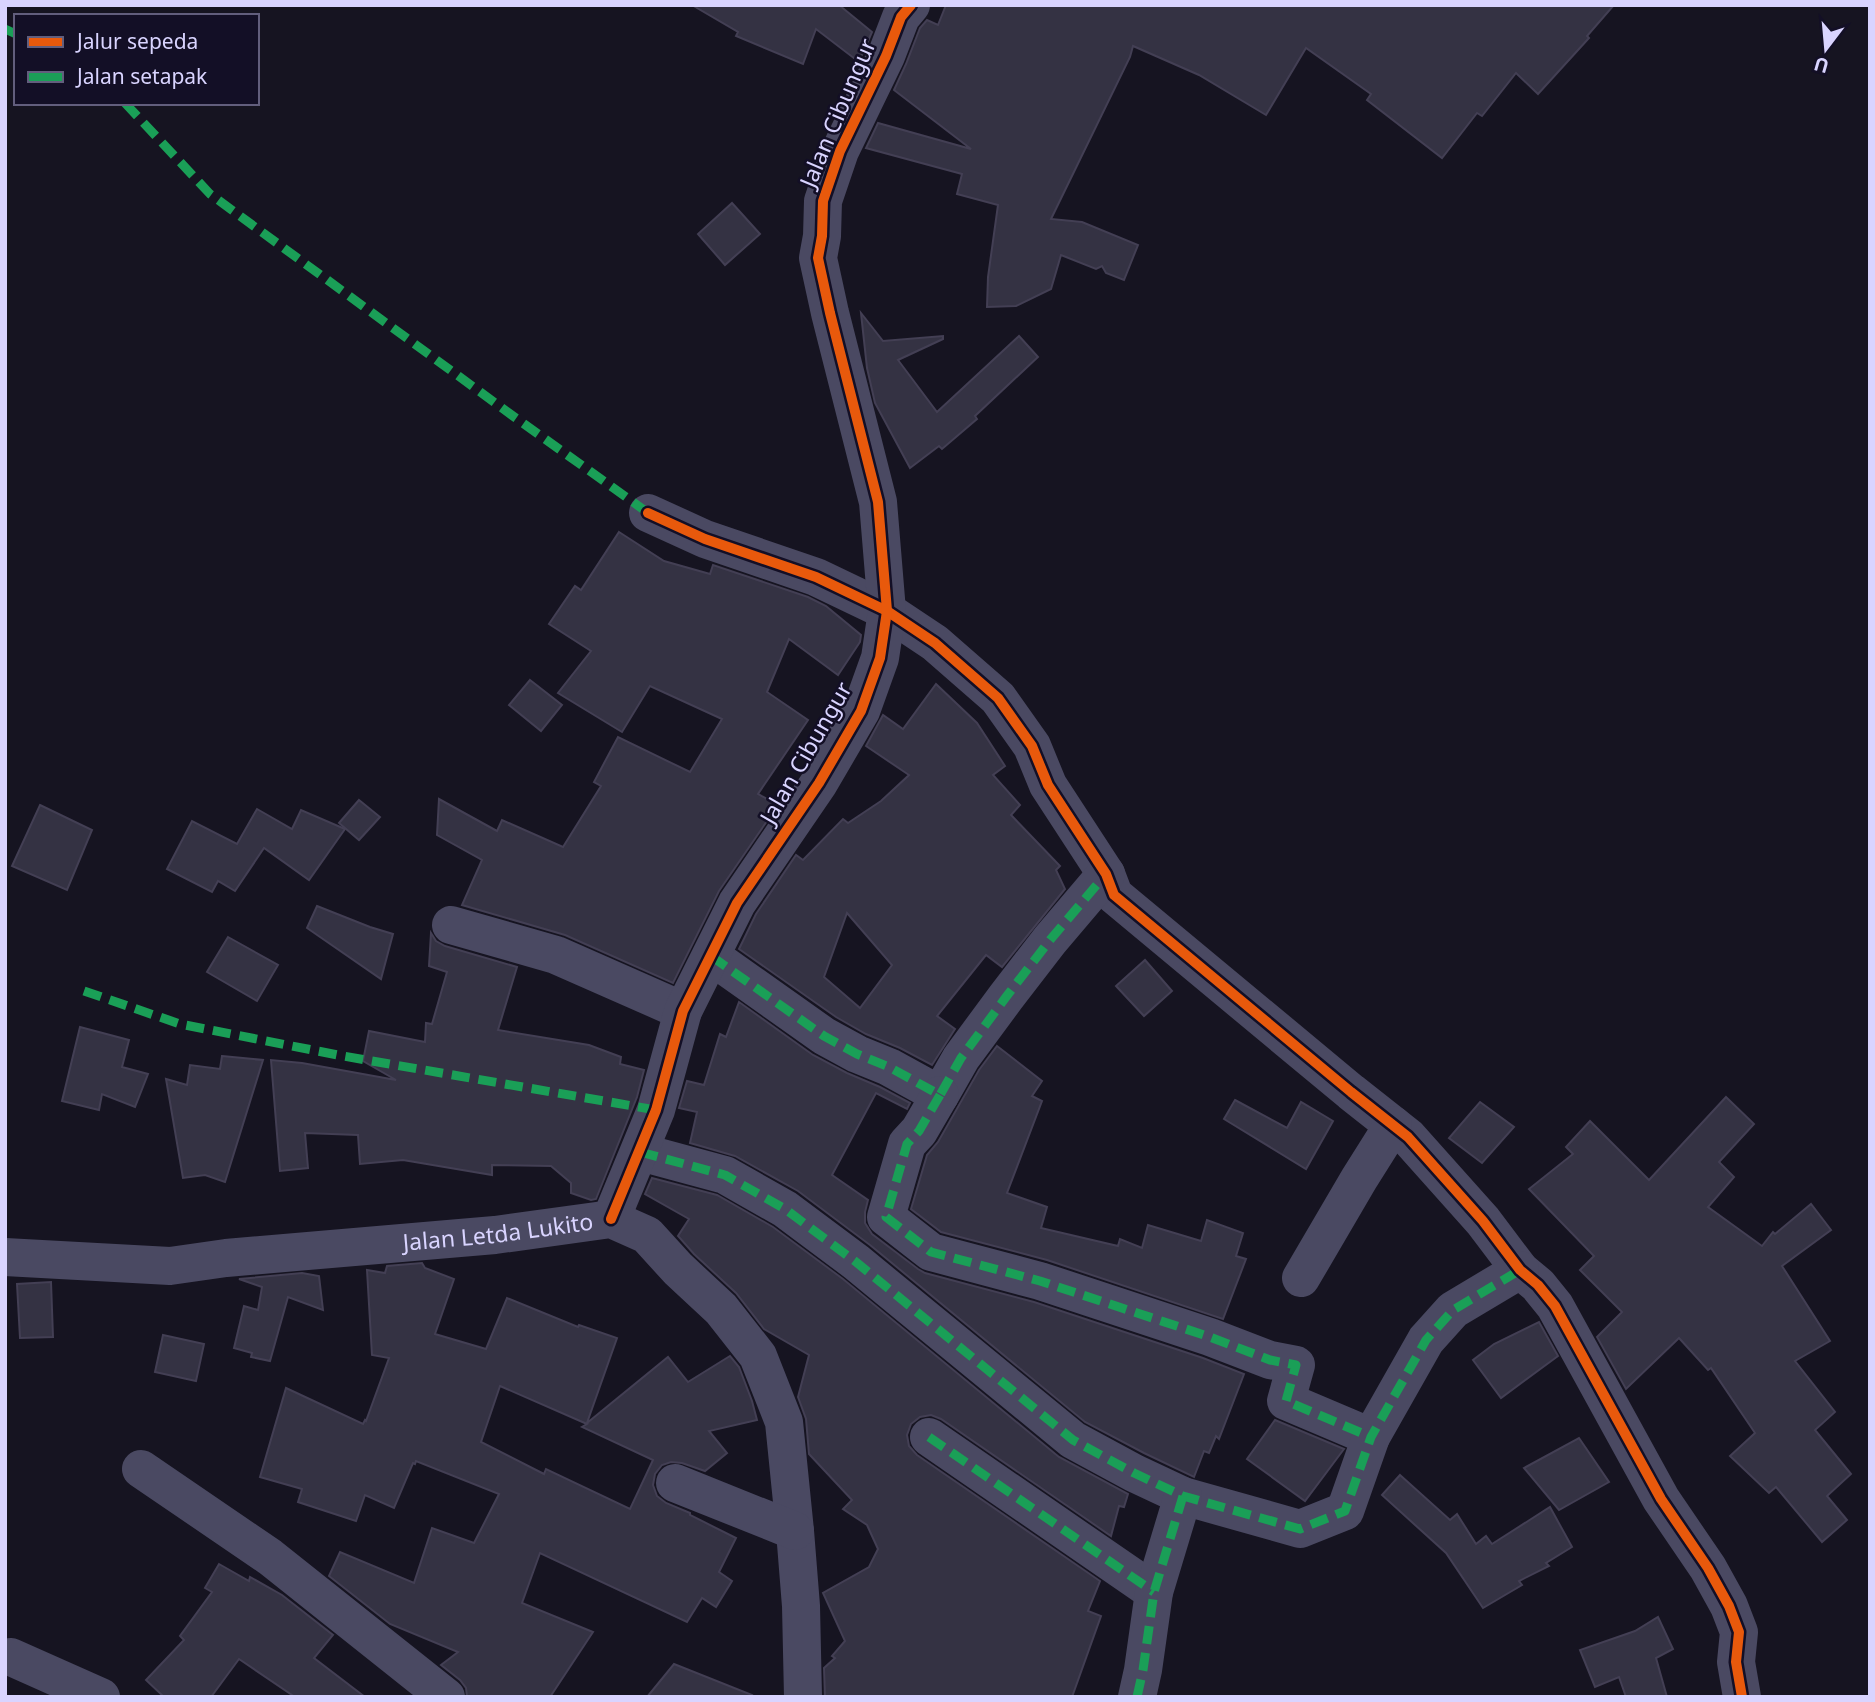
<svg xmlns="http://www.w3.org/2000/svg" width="1875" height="1702" font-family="'Noto Sans',sans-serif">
<rect width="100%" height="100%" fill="#161421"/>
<g fill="#343243" stroke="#433f54" stroke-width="2" fill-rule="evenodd">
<polygon points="692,5 839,5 872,32 859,62 816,29 803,64 736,36 738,32"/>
<polygon points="946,5 1614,5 1587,36 1589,38 1538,94 1516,73 1482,116 1477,113 1442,158 1367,100 1371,94 1306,48 1266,115 1199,75 1133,46 1130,57 1051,219 1082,222 1138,245 1124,280 1106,273 1102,266 1096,269 1061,255 1051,289 1016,306 987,307 988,277 998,205 957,194 962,174 866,148 878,123 971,149 894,90 906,64 920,28 927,20 938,25"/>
<polygon points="732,203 760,234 725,265 698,234"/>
<polygon points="861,313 883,341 943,336 943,339 898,360 937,412 1019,336 1038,357 975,416 977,419 942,449 939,446 910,468 875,403 867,368"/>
<polygon points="619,532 664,561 710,574 713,565 808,597 826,606 861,635 860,642 838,675 789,639 767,692 808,720 758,794 778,805 719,891 673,983 565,935 462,905 482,860 437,835 439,799 497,831 502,820 563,847 601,786 594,782 618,737 690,772 722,719 650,686 622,732 558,693 591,651 549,624 575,586 581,590"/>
<polygon points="530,680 562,705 541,731 509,705"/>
<path d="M936,684l41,39 28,43 -12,9 27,30 -9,10 49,51 -4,4 9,19 -63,78 -16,-12 -49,61 18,13 -23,36 -32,-17 -34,-14 -30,-17 -97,-68 17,-35 40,-59 7,5 40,-41 5,4 33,-22 28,-26 -43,-29 17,-31 20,14zM847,913l45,52 -32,43 -36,-31z"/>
<polygon points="359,800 380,817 359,840 339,823"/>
<polygon points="40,805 92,830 67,890 12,866"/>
<polygon points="257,809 292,829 301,810 345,829 309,880 264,848 235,891 218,881 212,892 167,869 192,821 237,844"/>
<polygon points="317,906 370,927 393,934 381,979 307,928"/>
<polygon points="431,933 436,941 445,946 517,967 498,1030 589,1045 621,1057 620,1064 644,1070 637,1097 596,1199 591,1200 571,1193 571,1183 551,1166 492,1165 492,1175 403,1160 360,1164 358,1135 305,1133 308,1168 280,1171 271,1060 302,1063 396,1080 363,1061 369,1031 425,1042 426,1023 432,1024 447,972 429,966"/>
<polygon points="228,937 278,965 257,1001 207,972"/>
<polygon points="1145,960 1172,991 1144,1016 1116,986"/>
<polygon points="739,1002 813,1055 847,1073 880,1087 910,1103 907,1109 876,1093 832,1175 868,1200 865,1212 865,1223 872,1234 918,1269 925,1273 1034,1302 1203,1358 1244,1374 1219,1439 1216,1436 1209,1453 1204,1451 1194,1477 1144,1453 1085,1422 870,1245 798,1191 735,1156 690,1143 697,1112 679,1108 687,1081 704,1085 720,1034 726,1037"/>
<polygon points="80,1027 129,1040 122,1067 148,1074 135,1107 102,1094 99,1110 62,1101"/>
<polygon points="997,1046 1042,1081 1032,1096 1042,1101 1007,1193 1047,1207 1041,1228 1118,1246 1120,1239 1142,1248 1148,1225 1201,1241 1207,1220 1243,1233 1236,1256 1246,1259 1223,1319 1047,1260 941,1232 911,1209 927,1155 938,1142 979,1070"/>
<polygon points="222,1056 263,1060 225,1182 205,1175 183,1178 166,1079 187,1085 190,1065 220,1069"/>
<polygon points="1726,1097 1754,1124 1719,1162 1734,1177 1708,1207 1762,1246 1773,1232 1775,1234 1811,1204 1831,1230 1782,1266 1830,1341 1795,1361 1835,1412 1815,1430 1851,1474 1827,1496 1847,1520 1822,1542 1776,1487 1769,1493 1730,1456 1755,1433 1711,1368 1708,1370 1679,1338 1626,1389 1597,1337 1622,1312 1580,1270 1594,1256 1529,1189 1573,1154 1566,1147 1590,1121 1649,1180"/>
<polygon points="1235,1100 1287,1128 1301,1102 1333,1121 1306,1169 1224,1119"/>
<polygon points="1480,1102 1514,1127 1482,1163 1449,1138"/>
<polygon points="652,1178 717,1195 773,1227 843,1279 1059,1457 1128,1494 1124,1507 1119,1506 1111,1536 941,1419 931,1415 920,1417 911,1424 907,1435 909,1446 917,1455 1100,1581 1088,1611 1101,1616 1072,1697 825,1697 824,1668 835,1658 832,1656 845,1641 823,1593 869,1567 878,1549 867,1525 843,1509 852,1500 809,1454 806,1419 798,1397 809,1355 764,1329 736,1293 694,1254 678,1236 689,1219 645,1194"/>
<path d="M422,1263l3,5 29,11 -19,55 51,15 21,-51 71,29 1,-2 38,13 -30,85 81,-66 20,25 42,-26 9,11 13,34 5,19 -48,11 18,22 -22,18 -23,-8 -11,-1 -9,3 -7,9 -2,11 4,11 9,7 24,10v2l46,23 -17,34 13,9 -16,26 -14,-9 -15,24 -147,-69 -18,50 71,29 -43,65h-83l-1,-9 -6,-8 -19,-15 17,-13 -68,-28 -61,-48 11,-24 74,31 18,-55 42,15 25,-49 -83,-33 -1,3 -2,-1 -19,45 -29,-13 -9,26 -58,-19 4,-13 -42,-12 26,-89 77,36 2,-4 1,1 23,-63 -17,-3 -5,-85 18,3 2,-7zM500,1386l87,38 -5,3 71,33 -23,49 -84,-40 -2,5 -63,-32z"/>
<polygon points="302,1273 319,1276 323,1310 288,1297 270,1361 251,1357 252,1353 234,1348 244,1306 258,1310 262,1287 239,1279"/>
<polygon points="51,1282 53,1337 20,1338 17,1284"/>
<polygon points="1539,1322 1558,1356 1501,1398 1473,1360 1494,1344"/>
<polygon points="163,1335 204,1344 196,1381 155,1372"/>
<polygon points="1275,1420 1344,1449 1305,1501 1247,1459"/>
<polygon points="1579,1438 1609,1482 1559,1510 1524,1468"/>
<polygon points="1400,1475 1450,1520 1457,1514 1476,1544 1486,1536 1492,1544 1550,1507 1572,1547 1546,1563 1549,1566 1519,1581 1522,1585 1483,1608 1446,1553 1382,1495"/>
<polygon points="219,1564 249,1581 250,1577 282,1595 333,1635 314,1658 365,1697 295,1697 239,1659 211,1697 164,1697 146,1680 184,1640 180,1636 212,1592 205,1588"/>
<polygon points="1658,1617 1673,1649 1656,1658 1667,1697 1626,1697 1619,1677 1595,1687 1580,1650 1635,1631"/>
<polygon points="674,1664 752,1695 751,1697 647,1697"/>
</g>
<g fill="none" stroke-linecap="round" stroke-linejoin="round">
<g stroke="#4a4962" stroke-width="38">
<polyline points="648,513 705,539 816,577 887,611 935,643 998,698 1032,746 1048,785 1106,874 1114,895 1351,1092 1408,1137 1483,1221 1520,1270 1538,1285 1555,1306 1661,1499 1708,1568 1729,1606 1739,1632 1736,1662 1742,1697"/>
<polyline points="451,925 556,955 683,1011"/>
<polyline points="711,956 824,1036 857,1054 889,1067 940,1095 961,1058 1006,997 1050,940 1106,874"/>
<polyline points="940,1095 919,1131 907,1144 886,1217 931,1252 1040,1281 1210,1337 1270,1360 1296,1365 1286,1401 1371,1437"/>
<polyline points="640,1152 725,1175 785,1209 856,1262 1073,1440 1134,1473 1183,1496 1300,1529 1345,1511 1371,1437 1426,1340 1453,1310 1520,1270"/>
<polyline points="611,1219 656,1110 683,1011 737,903 819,783 861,711 880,658 887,611 878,502 830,313 818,258 822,236 823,201 840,151 886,56 901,17 911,5"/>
<path id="s1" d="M5,1257l165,9 56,-8 269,-23 116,-16 36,16 31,34 43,40 37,47 26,66 11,109 6,75 2,91"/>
<polyline points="1301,1278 1359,1179 1393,1125"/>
<polyline points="929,1437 1154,1592"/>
<polyline points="141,1469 270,1557 446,1697"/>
<polyline points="675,1483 795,1531"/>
<polyline points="11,1657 101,1697"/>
<polyline points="1137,1697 1143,1670 1154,1592 1183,1496"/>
</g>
<g stroke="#1a9f57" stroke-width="9" stroke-dasharray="18 9" stroke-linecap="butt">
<polyline points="5,29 16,34"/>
<polyline points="125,103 210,194 513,416 651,515"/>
<polyline points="711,956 824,1036 857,1054 889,1067 940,1095 961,1058 1006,997 1050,940 1106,874"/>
<polyline points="84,991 180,1024 343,1056 656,1110"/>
<polyline points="940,1095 919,1131 907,1144 886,1217 931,1252 1040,1281 1210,1337 1270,1360 1296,1365 1286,1401 1371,1437"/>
<polyline points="640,1152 725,1175 785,1209 856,1262 1073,1440 1134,1473 1183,1496 1300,1529 1345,1511 1371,1437 1426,1340 1453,1310 1520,1270"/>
<polyline points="929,1437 1154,1592"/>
<polyline points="1137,1697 1143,1670 1154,1592 1183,1496"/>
</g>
<defs>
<g id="cycleway">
<polyline points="648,513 705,539 816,577 887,611 935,643 998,698 1032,746 1048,785 1106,874 1114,895 1351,1092 1408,1137 1483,1221 1520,1270 1538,1285 1555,1306 1661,1499 1708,1568 1729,1606 1739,1632 1736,1662 1742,1697"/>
<polyline points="611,1219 656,1110 683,1011 737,903 819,783 861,711 880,658 887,611 878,502 830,313 818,258 822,236 823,201 840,151 886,56 901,17 911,5"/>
</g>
</defs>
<use href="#cycleway" stroke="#130f26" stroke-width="15"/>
<use href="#cycleway" stroke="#e8590c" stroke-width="10"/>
</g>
<g text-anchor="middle" stroke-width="5" stroke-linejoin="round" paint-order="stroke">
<g font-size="23" fill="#d9d4ff" stroke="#130f26">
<text transform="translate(838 113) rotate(-67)" y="8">Jalan Cibungur</text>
<text transform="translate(806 753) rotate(-60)" y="8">Jalan Cibungur</text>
<text dy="8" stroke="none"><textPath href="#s1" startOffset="495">Jalan Letda Lukito</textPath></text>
</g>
</g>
<rect width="1875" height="1702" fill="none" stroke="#d9d4ff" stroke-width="14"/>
<rect x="14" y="14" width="245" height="91" fill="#130f26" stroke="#625e7d" stroke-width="2"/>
<rect x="28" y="37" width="35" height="10" fill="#e8590c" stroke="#625e7d" stroke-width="2"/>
<text x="77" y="49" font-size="21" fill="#d9d4ff">Jalur sepeda</text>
<rect x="28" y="72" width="35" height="10" fill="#1a9f57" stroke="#625e7d" stroke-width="2"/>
<text x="77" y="84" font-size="21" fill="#d9d4ff">Jalan setapak</text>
<g transform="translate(1826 49) rotate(196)" stroke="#130f26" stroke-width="5" paint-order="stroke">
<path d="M0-5L12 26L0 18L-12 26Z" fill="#d9d4ff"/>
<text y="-10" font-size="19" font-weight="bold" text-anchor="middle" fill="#d9d4ff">U</text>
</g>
</svg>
